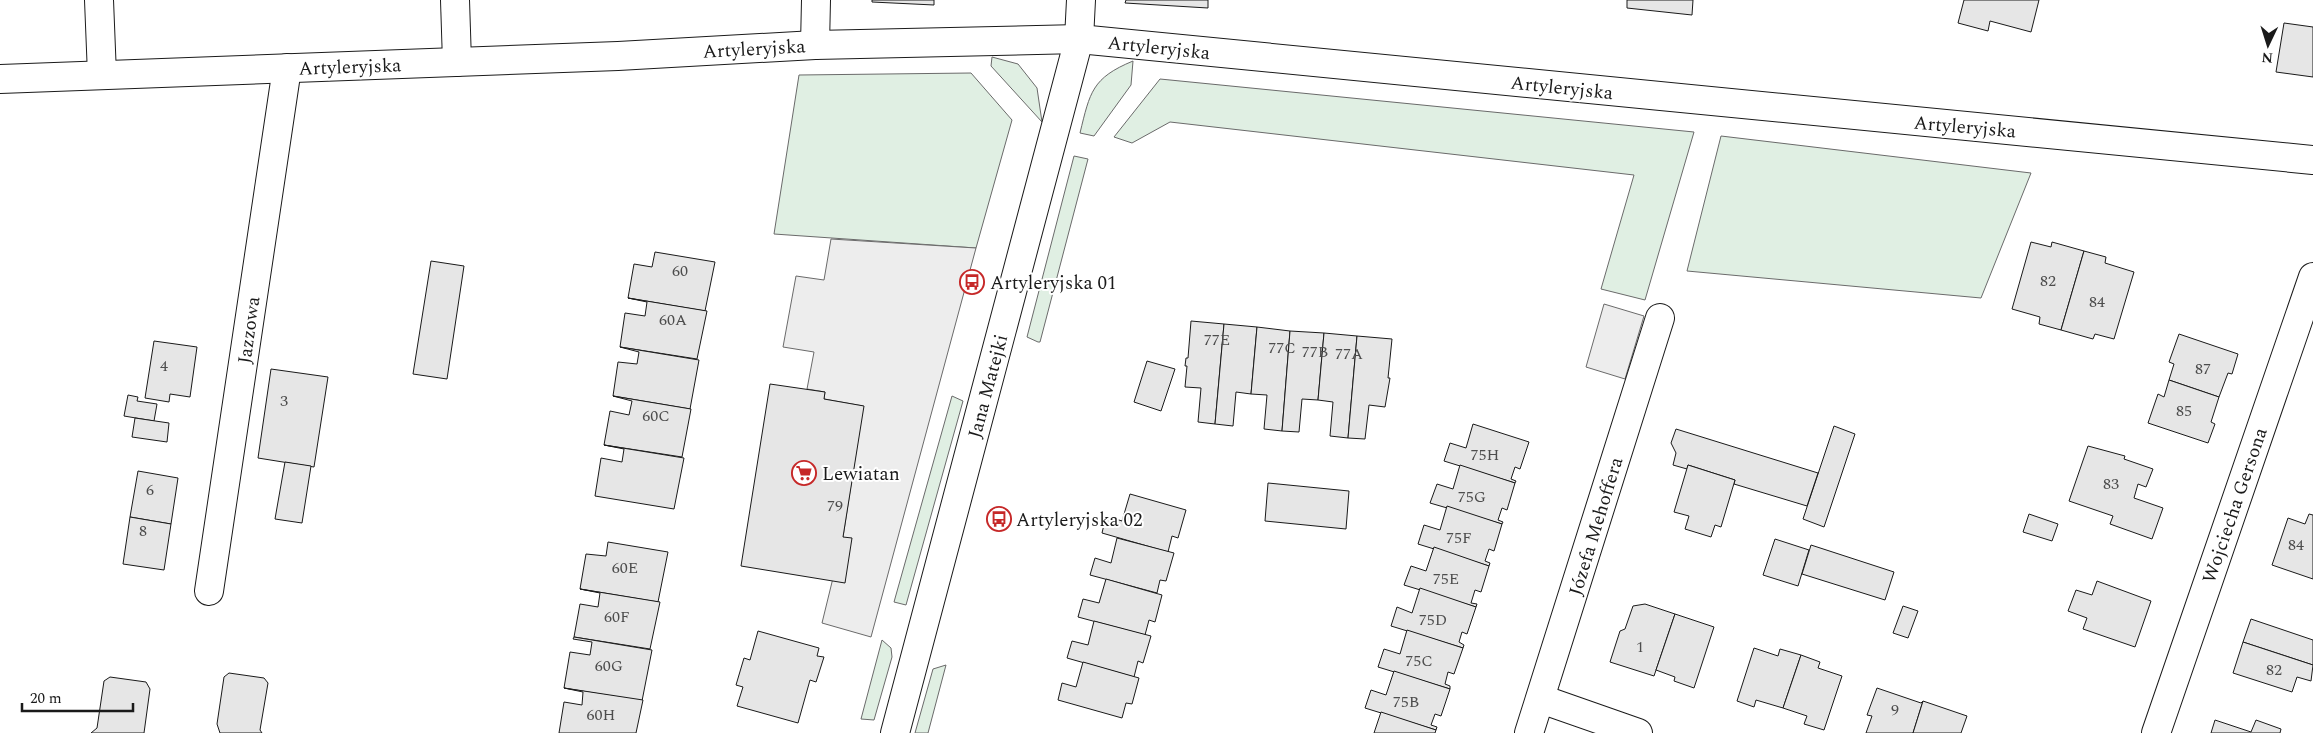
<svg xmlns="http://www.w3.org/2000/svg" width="2313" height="733" font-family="Spectral,serif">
<rect width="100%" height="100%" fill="#fff"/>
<g fill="#e0efe3" stroke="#6a6a6a">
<polygon points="992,57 1018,64 1037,88 1042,122 991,66"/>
<path d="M1133,61l-2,24 -37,51 -14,-3c10,-41 12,-55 53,-72z"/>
<polygon points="971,73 1012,120 976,248 774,234 799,75"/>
<polygon points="1160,79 1694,132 1645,300 1601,289 1634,175 1170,122 1132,143 1114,137"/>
<polygon points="1721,136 2031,173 1981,298 1687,271"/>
<polygon points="1074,156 1088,159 1040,342 1038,342 1027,337"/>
<polygon points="952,396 963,401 906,605 894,602"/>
<polygon points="882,640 891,648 892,657 874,720 861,719"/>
<polygon points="946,665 928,733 915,733 933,669"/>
</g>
<g fill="#ededed" stroke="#6a6a6a">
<polygon points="831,239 976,248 871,637 822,623 843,537 863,406 824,399 825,392 807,389 814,352 783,347 796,276 824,280"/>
<polygon points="1604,304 1644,316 1625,379 1586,367"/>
</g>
<g fill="#e6e6e6" stroke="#1a1a1a">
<polygon points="872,0 934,0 934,5 872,2"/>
<polygon points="1126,0 1208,0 1208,8 1125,3"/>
<polygon points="1627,0 1693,0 1692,15 1627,8"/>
<polygon points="1964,0 2039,0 2031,32 1990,21 1988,31 1958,23"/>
<polygon points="2284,23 2313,27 2313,77 2276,72"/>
<polygon points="2031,242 2051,247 2052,242 2084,251 2061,330 2039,324 2040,317 2012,309"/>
<polygon points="2084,251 2106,257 2105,263 2134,272 2114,339 2095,334 2093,339 2061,330"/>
<polygon points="655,252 715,262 705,311 628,298 634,264 652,267"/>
<polygon points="431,261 464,266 447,379 413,374"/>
<polygon points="628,298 707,311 697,359 620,347 625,313 645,316 647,302"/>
<polygon points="1191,321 1224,324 1215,424 1198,422 1201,388 1185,387 1187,366 1185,366 1186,358 1188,358"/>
<polygon points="1224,324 1257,327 1251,394 1236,392 1233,426 1215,424"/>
<polygon points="1257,327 1290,331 1282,431 1264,429 1267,395 1251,394"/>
<polygon points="1290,331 1324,333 1318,400 1302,399 1299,432 1282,431"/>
<polygon points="1324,333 1357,336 1348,438 1330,436 1333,402 1318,400"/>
<polygon points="2179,334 2238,354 2232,374 2228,373 2219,397 2169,380 2174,364 2169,362"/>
<polygon points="1357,336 1392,339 1388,378 1390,378 1385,407 1369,405 1365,439 1348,438"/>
<polygon points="154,341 197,347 190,397 170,394 169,402 145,398"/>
<polygon points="620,347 699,360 690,409 613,396 618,362 637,364 639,352"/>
<polygon points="1147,361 1175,369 1161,411 1134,402"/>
<polygon points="271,369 328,377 314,467 258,458"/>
<polygon points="2169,380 2219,397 2211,422 2215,424 2208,443 2148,423 2158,394 2164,397"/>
<polygon points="770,384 825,392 824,399 864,406 843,537 852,538 845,583 741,566"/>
<polygon points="128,395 138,397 137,401 157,404 154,421 124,416"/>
<polygon points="613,396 691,409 682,457 604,445 610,411 629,415 632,401"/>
<polygon points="135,418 169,423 167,442 132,437"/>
<polygon points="1473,424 1529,442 1520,469 1515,467 1511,479 1516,481 1515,483 1444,461 1450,443 1466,448"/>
<polygon points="1834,426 1855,434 1824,527 1803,519"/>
<polygon points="1676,429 1818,473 1807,506 1734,484 1735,480 1688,465 1687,469 1673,465 1676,453 1671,443"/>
<polygon points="604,445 684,458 674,509 595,496 601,458 622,462 624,449"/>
<polygon points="2088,446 2125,456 2124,459 2153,469 2146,487 2138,484 2134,498 2163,508 2152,539 2110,524 2113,516 2069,501"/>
<polygon points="285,462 311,466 302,523 275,519"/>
<polygon points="1460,465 1515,483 1507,510 1502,508 1498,520 1503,522 1502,524 1430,503 1437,484 1453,489"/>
<polygon points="1688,465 1735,480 1721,527 1715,525 1711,537 1685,529 1689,516 1674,512"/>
<polygon points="138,471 178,478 171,524 130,517"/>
<polygon points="1268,483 1349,491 1346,529 1265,521"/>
<polygon points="1130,494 1186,510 1178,538 1172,536 1168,552 1102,533 1106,516 1122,521"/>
<polygon points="1447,506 1502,524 1494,551 1489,549 1485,561 1490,563 1489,566 1418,544 1424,525 1440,530"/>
<polygon points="2029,514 2058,524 2052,541 2023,532"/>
<polygon points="2309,514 2313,515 2313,579 2272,565 2288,518 2305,524"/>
<polygon points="130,517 171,524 164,570 123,564"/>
<polygon points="1117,538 1174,553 1166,581 1160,580 1157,593 1090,575 1095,558 1111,563"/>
<polygon points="1775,539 1809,550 1798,586 1763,575"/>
<polygon points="608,542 668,552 658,602 580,589 586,554 606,556"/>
<polygon points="1811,545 1894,572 1885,600 1802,574"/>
<polygon points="1434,547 1489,566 1481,592 1475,590 1471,603 1477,604 1476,607 1404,585 1411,566 1426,571"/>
<polygon points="1106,579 1162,595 1155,622 1149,620 1145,635 1078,617 1083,599 1099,603"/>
<polygon points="2097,581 2151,601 2135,647 2083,629 2087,618 2068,611 2076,590 2092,595"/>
<polygon points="1420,588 1476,607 1467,634 1462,632 1459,642 1464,645 1463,648 1391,626 1397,607 1412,613"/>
<polygon points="580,589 660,602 650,649 574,637 580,604 598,607 600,593"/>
<polygon points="1645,604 1675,614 1654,676 1610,662 1620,631 1625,629 1633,606"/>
<polygon points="1903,606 1918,611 1908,638 1893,633"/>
<polygon points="1675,614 1714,627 1694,688 1674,681 1675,677 1656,670"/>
<polygon points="2251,619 2313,640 2313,665 2243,642"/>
<polygon points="1094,621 1151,636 1143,663 1138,661 1134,677 1067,658 1072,641 1088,645"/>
<polygon points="1407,630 1463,648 1454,674 1448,672 1445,684 1450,686 1450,689 1378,667 1384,649 1400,654"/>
<polygon points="758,631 819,648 817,656 824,657 816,682 810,680 798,723 737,706 743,687 736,685 744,658 750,660"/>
<polygon points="574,637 652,650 642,701 564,688 570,652 590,655 592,642 573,639"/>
<polygon points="2243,642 2313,665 2311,681 2297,677 2292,692 2233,673"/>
<polygon points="1754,648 1778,656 1780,649 1801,655 1783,708 1756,700 1754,707 1737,701"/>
<polygon points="1801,655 1820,662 1818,668 1842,676 1824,730 1804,724 1807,716 1783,708"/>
<polygon points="1083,662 1139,678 1132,704 1126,703 1122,718 1058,700 1062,683 1076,687"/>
<polygon points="1394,671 1450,689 1441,716 1435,714 1431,725 1437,727 1436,730 1365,708 1371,690 1386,695"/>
<polygon points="229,673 264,678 268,683 260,730 262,733 220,733 217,724 224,677"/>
<polygon points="110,677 146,682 150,689 144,733 91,733 97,728 104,681"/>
<polygon points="564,688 643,700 636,733 559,733 564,702 582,705 583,692"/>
<polygon points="1877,688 1921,703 1923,701 1913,733 1866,733 1872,716 1867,715"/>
<polygon points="1923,701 1967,716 1961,733 1913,733"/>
<polygon points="1381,712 1436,730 1435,733 1374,733"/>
<polygon points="2215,720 2251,732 2256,720 2281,729 2280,733 2211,733"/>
</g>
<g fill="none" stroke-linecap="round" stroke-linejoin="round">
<defs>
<g id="minor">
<polyline points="99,0 102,75"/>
<polyline points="455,0 457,62"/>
<polyline points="815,45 816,0"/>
<polyline points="0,79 618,56 815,45 1079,39 2313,160"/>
<polyline points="209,591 287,68"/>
<polyline points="1541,699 1638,733"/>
<polyline points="895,733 1079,39 1081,0"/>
<polyline points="1529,733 1660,318"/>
<polyline points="2156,733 2313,277"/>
</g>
</defs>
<use href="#minor" stroke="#1a1a1a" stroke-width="30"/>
<use href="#minor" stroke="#fff" stroke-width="28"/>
</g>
<defs>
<symbol id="bus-ring" viewBox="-11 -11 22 22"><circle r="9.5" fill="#fff" stroke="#c62828" stroke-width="1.5"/><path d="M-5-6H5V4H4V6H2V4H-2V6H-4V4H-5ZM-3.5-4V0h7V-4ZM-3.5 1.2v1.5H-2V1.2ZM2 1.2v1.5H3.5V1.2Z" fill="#c62828"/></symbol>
<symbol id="supermarket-ring" viewBox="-11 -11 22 22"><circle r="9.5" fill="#fff" stroke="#c62828" stroke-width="1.5"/><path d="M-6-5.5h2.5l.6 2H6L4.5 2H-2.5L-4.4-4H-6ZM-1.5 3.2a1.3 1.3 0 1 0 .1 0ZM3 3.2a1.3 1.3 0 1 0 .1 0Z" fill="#c62828"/></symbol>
</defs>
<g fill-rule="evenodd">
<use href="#bus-ring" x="958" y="268" width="28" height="28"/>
<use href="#supermarket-ring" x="790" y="459" width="28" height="28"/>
<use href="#bus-ring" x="985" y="505" width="28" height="28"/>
</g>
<g text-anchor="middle" stroke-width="4" stroke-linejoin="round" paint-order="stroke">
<g font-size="16" fill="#4d4d4d">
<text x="680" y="276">60</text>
<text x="2048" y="286">82</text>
<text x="2097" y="307">84</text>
<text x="673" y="325">60A</text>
<text x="1217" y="345">77E</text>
<text x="1282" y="353">77C</text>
<text x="1315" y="357">77B</text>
<text x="1349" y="359">77A</text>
<text x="164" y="371">4</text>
<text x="2203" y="374">87</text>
<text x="284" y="406">3</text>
<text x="2184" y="416">85</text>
<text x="656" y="421">60C</text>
<text x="1485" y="460">75H</text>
<text x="2111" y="489">83</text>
<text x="150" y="495">6</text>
<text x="1472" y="502">75G</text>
<text x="835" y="511">79</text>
<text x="143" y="536">8</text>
<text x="1459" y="543">75F</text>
<text x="2296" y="550">84</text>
<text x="625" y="573">60E</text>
<text x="1446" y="584">75E</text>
<text x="617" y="622">60F</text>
<text x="1433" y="625">75D</text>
<text x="1640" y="652">1</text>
<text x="1419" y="666">75C</text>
<text x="609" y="671">60G</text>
<text x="2274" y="675">82</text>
<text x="1406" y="707">75B</text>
<text x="1895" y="715">9</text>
<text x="601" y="720">60H</text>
</g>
<g font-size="19" fill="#1a1a1a" stroke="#fff">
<text transform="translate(1159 47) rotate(6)" y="7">Artyleryjska</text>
<text transform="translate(754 48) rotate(-3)" y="7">Artyleryjska</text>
<text transform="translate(350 66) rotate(-2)" y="7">Artyleryjska</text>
<text transform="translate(1562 87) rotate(6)" y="7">Artyleryjska</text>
<text transform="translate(1965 126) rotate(5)" y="7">Artyleryjska</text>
<text transform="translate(248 330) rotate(-82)" y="7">Jazzowa</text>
<text transform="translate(987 386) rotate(-75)" y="7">Jana Matejki</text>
<text transform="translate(2234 505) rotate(-71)" y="7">Wojciecha Gersona</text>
<text transform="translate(1595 526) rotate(-73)" y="7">Józefa Mehoffera</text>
</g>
<g font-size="19" fill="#1a1a1a" stroke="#fff" text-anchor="start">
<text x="990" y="289">Artyleryjska 01</text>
<text x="822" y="480">Lewiatan</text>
<text x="1016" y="526">Artyleryjska 02</text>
</g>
</g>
<g transform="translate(2268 45) rotate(184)" stroke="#ffffff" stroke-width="4" paint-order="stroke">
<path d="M0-4L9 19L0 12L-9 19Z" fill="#1a1a1a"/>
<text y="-8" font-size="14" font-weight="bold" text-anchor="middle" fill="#1a1a1a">N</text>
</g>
<path d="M22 703v8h111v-8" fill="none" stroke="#1a1a1a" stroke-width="2.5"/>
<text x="30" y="703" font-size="15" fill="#1a1a1a" stroke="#ffffff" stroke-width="4" paint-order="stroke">20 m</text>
</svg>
